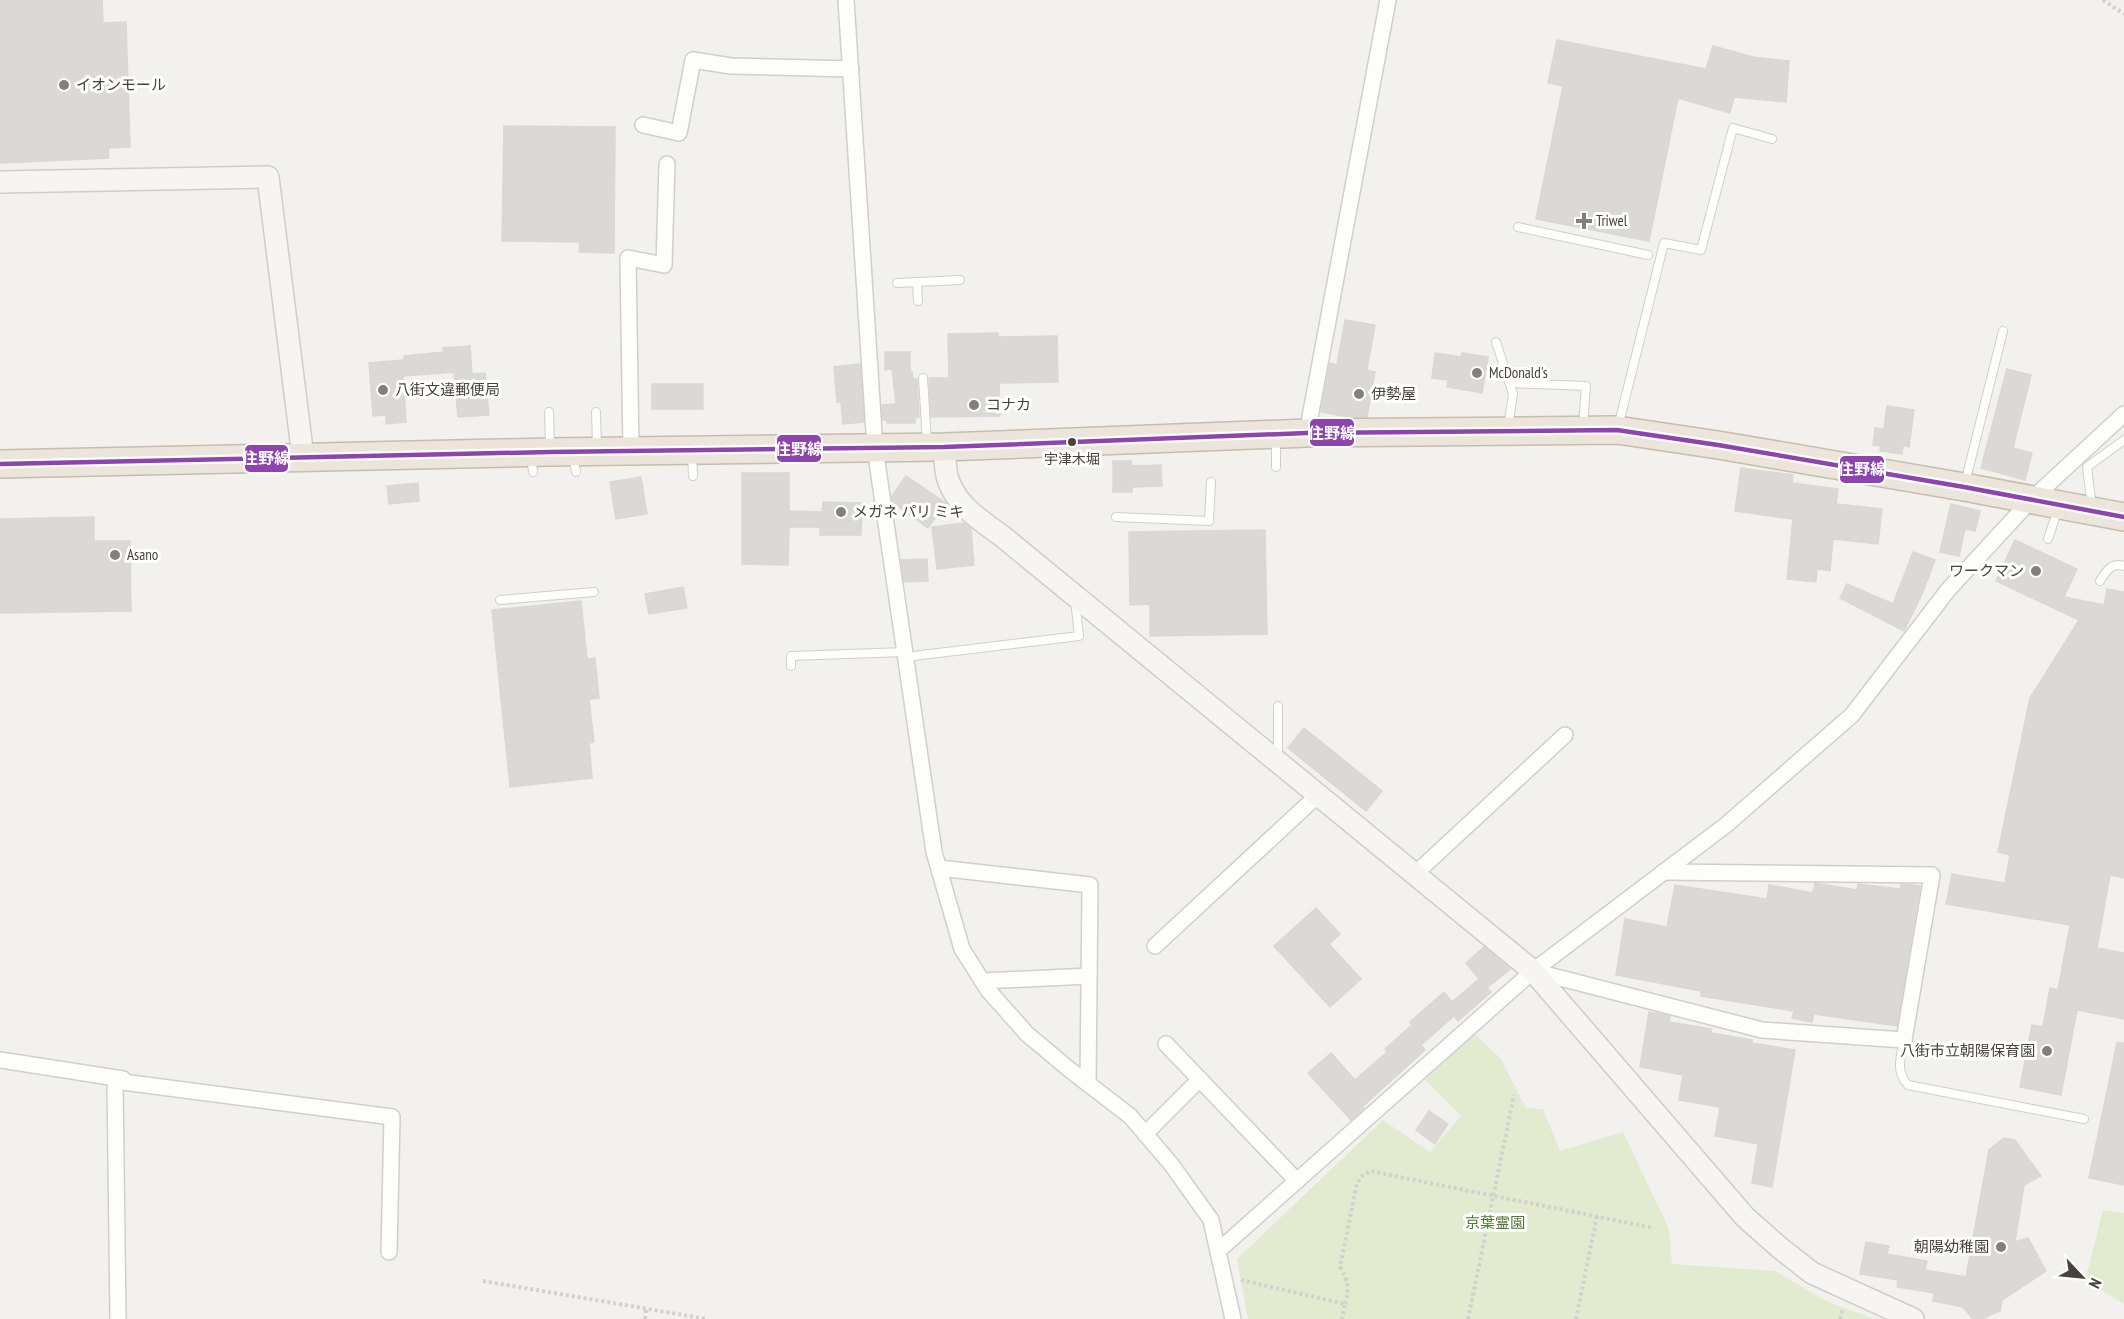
<svg xmlns="http://www.w3.org/2000/svg" width="2124" height="1319" font-family="'PT Sans Narrow','Noto Sans JP',sans-serif">
<rect width="100%" height="100%" fill="#f3f1ee"/>
<g fill="#e2ead0">
<polygon points="1474,1033 1501,1059 1526,1108 1543,1109 1560,1151 1623,1132 1669,1229 1672,1264 1775,1271 1828,1302 1875,1319 1248,1319 1237,1259 1383,1120 1430,1152 1461,1116 1425,1080"/>
<polygon points="2103,1210 2124,1213 2124,1304 2085,1281"/>
</g>
<g fill="#dbd8d5" stroke="#dbd8d4" stroke-width="1.5">
<polygon points="0,0 102,0 103,23 126,22 130,147 108,148 109,158 0,163"/>
<polygon points="1557,40 1706,69 1713,46 1753,57 1789,61 1786,102 1734,97 1730,113 1678,98 1649,241 1536,219 1563,86 1548,83"/>
<polygon points="504,126 615,127 614,253 579,252 580,242 502,241"/>
<polygon points="1345,320 1375,325 1367,370 1375,372 1367,417 1349,417 1321,412 1330,363 1337,365"/>
<polygon points="998,333 998,337 1057,336 1058,382 999,383 1000,416 931,417 929,378 949,378 948,334"/>
<polygon points="470,346 472,374 485,373 489,415 458,417 454,372 403,376 406,422 386,424 386,415 373,416 369,363 404,360 404,356 444,352 443,348"/>
<polygon points="885,352 910,352 910,372 912,372 913,379 917,379 919,417 915,417 915,423 887,423 887,420 883,420 882,405 896,404 892,369 885,370"/>
<polygon points="1435,353 1461,357 1462,353 1488,357 1482,393 1447,387 1448,380 1432,378"/>
<polygon points="860,364 864,422 843,424 841,402 837,402 834,367"/>
<polygon points="2007,369 2031,375 2013,448 2032,453 2025,480 1981,468"/>
<rect x="652" y="384" width="51" height="25"/>
<polygon points="1887,406 1914,410 1909,447 1903,445 1902,454 1880,451 1881,446 1873,445 1875,428 1884,429"/>
<polygon points="1113,461 1131,461 1132,466 1161,465 1162,486 1132,487 1132,492 1113,492"/>
<polygon points="1741,468 1793,475 1792,483 1838,489 1836,504 1882,509 1878,544 1833,539 1830,571 1817,569 1816,582 1787,579 1793,519 1735,511"/>
<polygon points="742,473 789,473 789,511 822,512 823,502 862,503 861,535 820,535 820,527 789,527 788,565 742,564"/>
<polygon points="906,476 946,503 928,528 893,503 892,496"/>
<polygon points="641,477 647,514 616,519 610,482"/>
<polygon points="418,483 419,501 389,504 387,486"/>
<polygon points="1951,504 1980,511 1975,531 1965,529 1959,556 1940,552"/>
<polygon points="94,517 94,541 130,541 131,611 0,613 0,519"/>
<polygon points="964,523 971,529 974,565 937,569 932,527"/>
<polygon points="1265,530 1267,634 1150,636 1150,604 1130,605 1129,532"/>
<polygon points="2015,540 2077,569 2064,597 2104,605 2107,589 2124,592 2124,878 2110,875 2097,948 2124,953 2124,1019 2077,1010 2061,1095 2020,1087 2032,1025 2043,1027 2050,988 2058,990 2070,925 1946,904 1952,874 2005,883 2010,855 1998,852 2030,698 2079,620 1996,581"/>
<polygon points="1913,552 1935,560 1923,592 1904,631 1840,598 1847,584 1893,604"/>
<polygon points="927,559 928,581 904,582 901,560"/>
<polygon points="683,587 687,608 649,614 645,594"/>
<polygon points="581,601 587,659 595,658 599,698 589,699 594,742 589,743 592,778 510,787 492,610"/>
<polygon points="1304,728 1382,791 1366,811 1288,748"/>
<polygon points="1815,883 1857,890 1858,884 1900,889 1901,884 1920,886 1897,1026 1814,1014 1812,1022 1792,1018 1794,1011 1701,996 1701,991 1616,975 1625,919 1667,927 1675,885 1767,899 1769,885 1813,893"/>
<polygon points="1316,908 1340,934 1329,944 1361,979 1330,1007 1274,946"/>
<polygon points="1484,947 1510,969 1487,988 1491,992 1458,1021 1454,1016 1421,1045 1425,1050 1362,1107 1364,1108 1351,1120 1308,1073 1331,1053 1355,1080 1387,1052 1385,1049 1412,1025 1410,1022 1444,992 1452,1002 1479,979 1466,963"/>
<polygon points="1649,1012 1670,1016 1669,1022 1711,1029 1711,1033 1752,1040 1752,1043 1795,1050 1772,1187 1752,1183 1758,1144 1715,1136 1720,1107 1679,1100 1683,1075 1640,1067"/>
<polygon points="2117,1043 2124,1043 2124,1185 2089,1178"/>
<polygon points="1429,1111 1448,1124 1435,1144 1416,1130"/>
<polygon points="2004,1138 2015,1140 2041,1176 2024,1185 2015,1242 2028,1238 2046,1271 2002,1300 2000,1311 1982,1319 1973,1319 1963,1307 1933,1301 1934,1293 1897,1287 1898,1280 1860,1274 1866,1242 1889,1246 1887,1254 1927,1261 1925,1270 1966,1277 1989,1150"/>
</g>
<g fill="none" stroke-linecap="round" stroke-linejoin="round">
<defs>
<g id="lane">
<polyline points="1518,227 1648,255"/>
<polyline points="917,282 918,301"/>
<polyline points="897,283 960,280"/>
<polyline points="1496,342 1513,394 1508,427"/>
<polyline points="923,378 927,442"/>
<polyline points="1510,383 1586,386 1583,425"/>
<polyline points="549,412 550,447"/>
<polyline points="596,412 597,446"/>
<polyline points="1618,427 1664,243 1701,250 1733,128 1772,139"/>
<polyline points="1276,439 1276,467"/>
<polyline points="692,454 693,476"/>
<polyline points="573,456 576,472"/>
<polyline points="531,457 533,472"/>
<polyline points="1965,483 2003,331"/>
<polyline points="2092,507 2087,467 2124,440"/>
<polyline points="1116,517 1209,521 1211,482"/>
<polyline points="2048,539 2058,509"/>
<path d="M2100,581c6,-10 12,-19 24,-15"/>
<polyline points="500,600 594,592"/>
<polyline points="905,657 1079,636 1075,600"/>
<polyline points="791,666 791,656 905,652"/>
<polyline points="1278,706 1278,758"/>
<path d="M1904,1040c-3,16 -9,32 4,45l176,34"/>
</g>
<g id="street">
<polyline points="846,0 875,448 934,852 962,949 988,990 1027,1034 1070,1070 1130,1116 1171,1164 1211,1220 1233,1319"/>
<polyline points="643,125 679,133 693,60 731,66 851,69"/>
<polyline points="1307,433 1388,0"/>
<polyline points="631,451 628,258 664,265 667,164"/>
<polyline points="939,868 1090,885 1088,1084"/>
<polyline points="1415,874 1565,735"/>
<polyline points="1155,946 1318,795"/>
<polyline points="1533,971 1762,1030 1904,1040 1932,875 1663,872"/>
<polyline points="982,981 1089,976"/>
<polyline points="1166,1044 1297,1181"/>
<polyline points="0,1060 123,1079 121,1080"/>
<polyline points="115,1081 392,1117 389,1252"/>
<polyline points="115,1081 118,1319"/>
<polyline points="1145,1134 1200,1079"/>
<polyline points="1218,1251 1533,971 1726,825 1852,715 1948,590 2032,499 2124,414"/>
</g>
<g id="secondary">
<polyline points="0,182 268,177 303,457"/>
<path d="M944,447c1,9 1,20 3,29 7,28 33,44 55,60l531,435 212,246 35,31 32,25 101,46"/>
</g>
<polyline id="highway" points="0,464 550,452 944,447 1307,433 1617,430 1718,445 1964,487 2124,517"/>
</defs>
<use href="#lane" stroke="#d1cfcc" stroke-width="10"/>
<use href="#street" stroke="#d1cfcc" stroke-width="18"/>
<use href="#secondary" stroke="#d1cdc5" stroke-width="24"/>
<use href="#highway" stroke="#c8bcac" stroke-width="30"/>
<g stroke="#d3d1cc" stroke-width="4" stroke-dasharray="3 3" stroke-linecap="butt">
<polyline points="2103,0 2124,14"/>
<polyline points="1241,1280 1345,1304 1342,1319"/>
<polyline points="483,1281 707,1319"/>
<path d="M1345,1304c5,-15 3,-23 -5,-37l17,-84 6,-8 7,-4 284,57"/>
<polyline points="645,1319 646,1309"/>
<polyline points="1468,1319 1514,1095"/>
<polyline points="1576,1319 1597,1216"/>
<polyline points="1840,1319 1843,1308"/>
</g>
<use href="#lane" stroke="#fdfdfc" stroke-width="8"/>
<use href="#street" stroke="#fdfdfc" stroke-width="15"/>
<use href="#secondary" stroke="#f6f5f1" stroke-width="21"/>
<use href="#highway" stroke="#ebe5dc" stroke-width="27"/>
<defs>
<polyline id="bus-1" points="0,464 550,452 944,447 1307,433 1617,430 1718,445 1964,487 2124,517"/>
</defs>
<use href="#bus-1" stroke="#fff" stroke-width="9"/>
<use href="#bus-1" stroke="#8e44ad" stroke-width="4.5"/>
</g>
<g fill="#847f79" stroke="#fff" stroke-width="2">
<circle cx="64" cy="85" r="6"/>
<path d="M1581 212h6v6h6v6h-6v6h-6v-6h-6v-6h6z"/>
<circle cx="1477" cy="373" r="6"/>
<circle cx="383" cy="390" r="6"/>
<circle cx="1359" cy="394" r="6"/>
<circle cx="974" cy="405" r="6"/>
<circle cx="841" cy="512" r="6"/>
<circle cx="115" cy="555" r="6"/>
<circle cx="2036" cy="571" r="6"/>
<circle cx="2047" cy="1051" r="6"/>
<circle cx="2001" cy="1247" r="6"/>
</g>
<circle fill="#49423a" stroke="#fff" stroke-width="2" cx="1072" cy="442" r="5"/>
<g text-anchor="middle" stroke-width="6" stroke-linejoin="round" paint-order="stroke">
<g font-size="14" fill="#49423a" stroke="#fff">
<text x="1072" y="464">宇津木堀</text>
</g>
<g font-size="15" fill="#49423a" stroke="#fff" text-anchor="start">
<text x="76" y="90">イオンモール</text>
<text x="1596" y="226">Triwel</text>
<text x="1489" y="378">McDonald's</text>
<text x="395" y="395">八街文違郵便局</text>
<text x="1371" y="399">伊勢屋</text>
<text x="986" y="410">コナカ</text>
<text x="853" y="517">メガネ パリ ミキ</text>
<text x="127" y="560">Asano</text>
<text x="2024" y="576" text-anchor="end">ワークマン</text>
<text x="2035" y="1056" text-anchor="end">八街市立朝陽保育園</text>
<text x="1989" y="1252" text-anchor="end">朝陽幼稚園</text>
</g>
<g font-size="15" fill="#507731" stroke="#fff">
<text x="1495" y="1228">京葉霊園</text>
</g>
</g>
<g stroke="#fff" stroke-width="2">
<rect x="1309" y="418" width="46" height="29" rx="6" fill="#8e44ad"/>
<rect x="776" y="434" width="46" height="29" rx="6" fill="#8e44ad"/>
<rect x="244" y="444" width="45" height="29" rx="6" fill="#8e44ad"/>
<rect x="1839" y="455" width="46" height="29" rx="6" fill="#8e44ad"/>
</g>
<g font-size="16" text-anchor="middle" font-weight="bold" fill="#fff">
<text x="1332" y="439">住野線</text>
<text x="799" y="455">住野線</text>
<text x="266" y="464">住野線</text>
<text x="1862" y="475">住野線</text>
</g>
<g transform="translate(2082 1277) rotate(116)" stroke="#ffffff" stroke-width="4.5" paint-order="stroke">
<path d="M0-4.5L10 22L0 15L-10 22Z" fill="#49423a"/>
<text y="-9" font-size="16" font-weight="bold" text-anchor="middle" fill="#49423a">N</text>
</g>
</svg>
